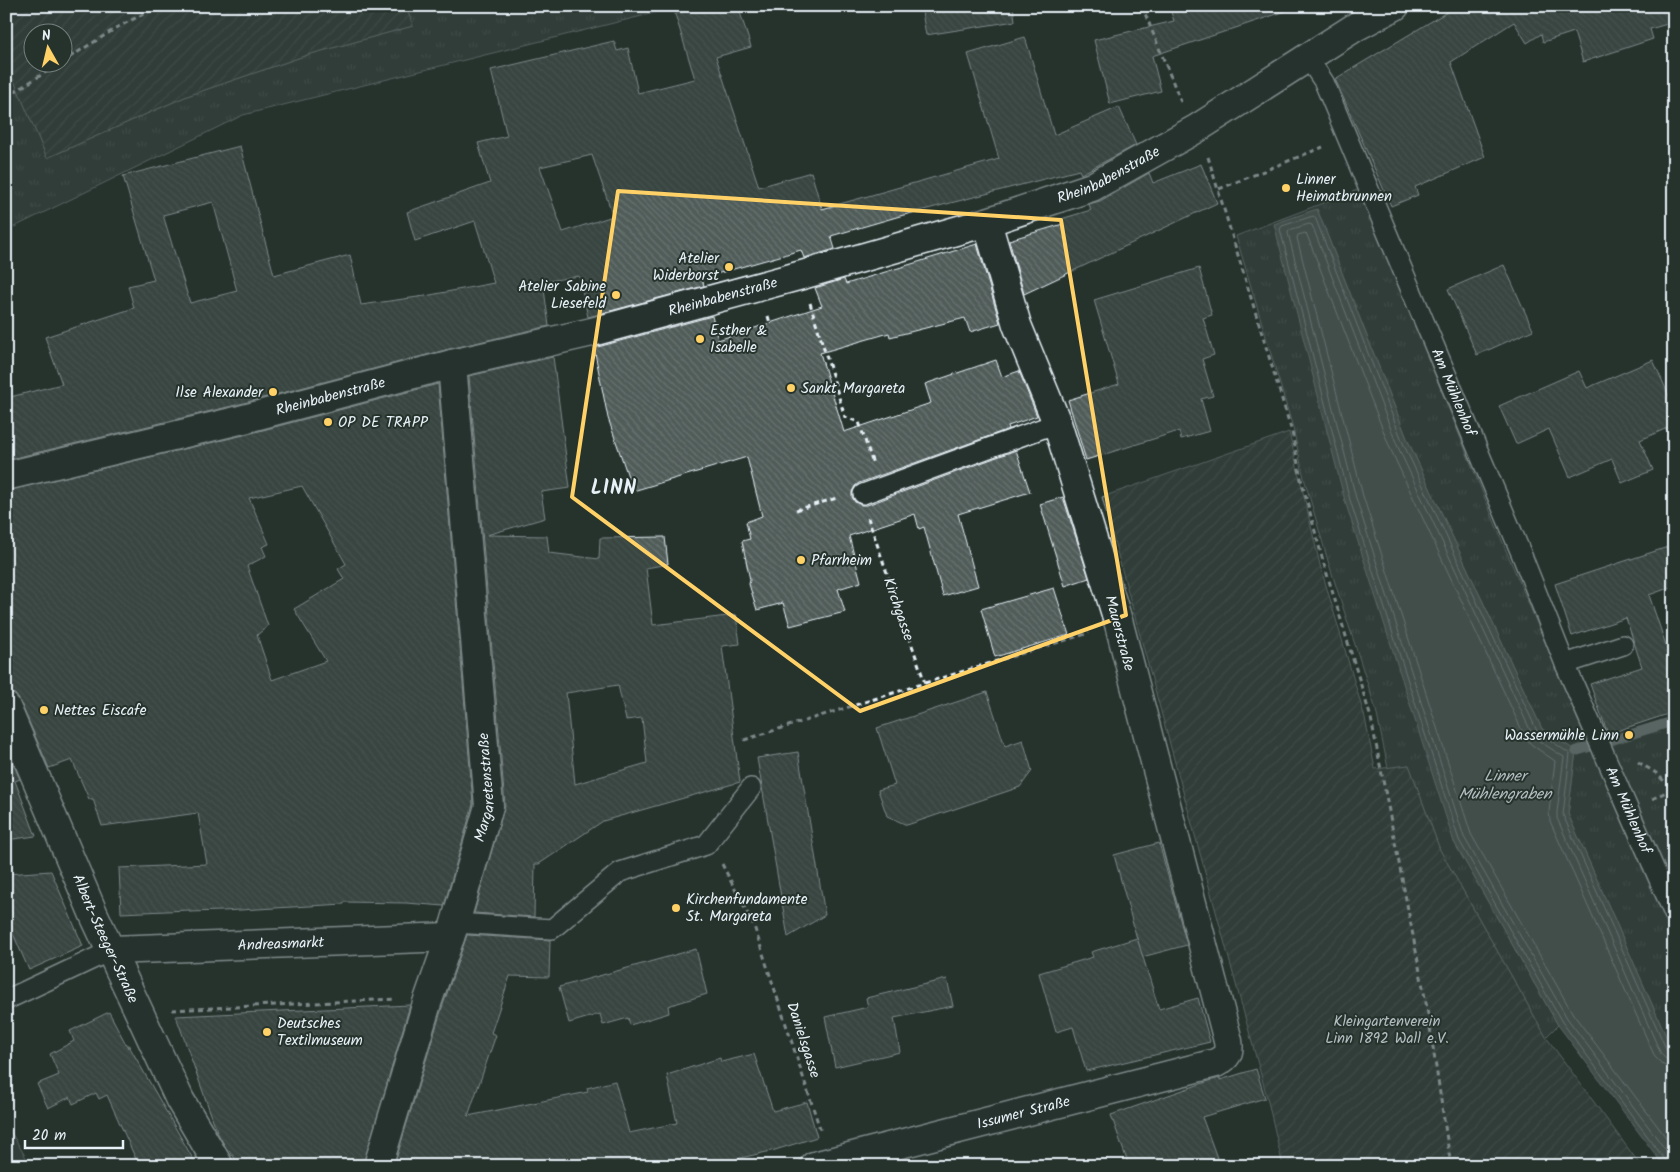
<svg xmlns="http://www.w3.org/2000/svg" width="1680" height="1172" font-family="Kalam,sans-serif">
<defs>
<pattern id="grass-tufts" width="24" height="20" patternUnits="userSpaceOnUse" patternTransform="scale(1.25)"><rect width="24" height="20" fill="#3e4b47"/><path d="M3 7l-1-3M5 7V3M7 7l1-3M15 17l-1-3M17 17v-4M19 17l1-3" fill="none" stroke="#5a6562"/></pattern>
<pattern id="garden-furrows" width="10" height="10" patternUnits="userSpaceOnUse" patternTransform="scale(1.25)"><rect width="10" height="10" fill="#3e4b47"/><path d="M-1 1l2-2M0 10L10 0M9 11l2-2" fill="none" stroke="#5a6562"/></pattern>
<pattern id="building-back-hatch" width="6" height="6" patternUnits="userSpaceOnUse" patternTransform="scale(1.25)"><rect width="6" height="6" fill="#505c59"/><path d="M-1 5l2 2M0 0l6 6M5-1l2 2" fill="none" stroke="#697472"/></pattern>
</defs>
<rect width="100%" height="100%" fill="#26332d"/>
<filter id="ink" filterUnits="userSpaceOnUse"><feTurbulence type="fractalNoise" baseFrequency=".02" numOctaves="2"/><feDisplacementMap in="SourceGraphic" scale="10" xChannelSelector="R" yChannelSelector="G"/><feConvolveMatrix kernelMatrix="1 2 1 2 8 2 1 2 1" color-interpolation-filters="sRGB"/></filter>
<g filter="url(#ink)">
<g fill="url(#grass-tufts)" stroke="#939ea0">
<polygon points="406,6 689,6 662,11 243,115 6,231 6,62 47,158 187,96 307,55 412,26"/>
<polygon points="1360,189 1505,548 1586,739 1657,856 1606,740 1674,718 1674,1054 1568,814 1576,751 1542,729 1408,441 1317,209 1454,842 1558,1025 1546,1037 1440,850 1409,765 1388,768 1376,710 1328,561 1304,478 1293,428 1236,236"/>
<polygon points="6,1124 31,1166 6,1166"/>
</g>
<g fill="url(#garden-furrows)" stroke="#939ea0" fill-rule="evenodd">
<path d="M6,6h400l7,20 -106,29 -120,41 -140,62 -41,-96zM32,32h30v30h-30z"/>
<polygon points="1289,432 1320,565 1365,718 1375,769 1409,765 1440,850 1546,1037 1641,1166 1283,1166 1267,1097 1102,497"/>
</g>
<polygon fill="#636f6d" stroke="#98a3a5" points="1317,209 1408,441 1542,729 1576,751 1568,814 1674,1054 1674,1166 1664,1166 1558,1025 1454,842 1345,501 1274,224"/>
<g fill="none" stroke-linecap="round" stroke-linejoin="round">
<g stroke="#b3bdc0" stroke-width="1">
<polyline points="1674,1068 1663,1065 1655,1057 1550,821 1549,812 1555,761 1532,745 1525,737 1390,448 1307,235 1305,233 1298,235 1297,238 1363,496 1471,834 1573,1014 1674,1148"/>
<polyline points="1667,1166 1666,1161 1562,1022 1459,840 1350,500 1280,229 1282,226 1313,216 1315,217 1403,443 1537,731 1570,754 1563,815 1667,1051 1669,1053 1674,1054"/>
<polyline points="1674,1166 1671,1157 1567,1018 1464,837 1356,498 1288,233 1289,230 1309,224 1312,225 1397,445 1532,734 1536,739 1564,757 1557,812 1557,818 1661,1054 1666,1059 1674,1060"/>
</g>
<polyline stroke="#98a3a5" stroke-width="10" points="1576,751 1674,721"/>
</g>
<g fill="url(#building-back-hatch)" stroke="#e8f1f8" fill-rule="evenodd">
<path d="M704,6h34l13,41 -35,10 43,130 52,-15 11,37 177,-50 -31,-105 57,-17 29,98 65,-28 17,38 -55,29 -2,-4 -179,46 -69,20 4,13 -31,9 -3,-8 -99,28 2,8 -116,31 -9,-41 -36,6 6,44 -100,23 -213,56 -230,55v-62l56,-14 -17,-47 89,-29 -6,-22 26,-6 -31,-104 117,-30 34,129 76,-20 11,50 64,-9 69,-13 -19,-62 -60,20 -8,-29 83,-29 -12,-40 29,-7 -16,-66 123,-29 3,10 11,-3 10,45 57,-14 -20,-65zM592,155l21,61 -50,16 -23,-65zM213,202l24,89 -47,12 -27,-88z"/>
<polygon points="921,6 1013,6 1015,21 926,35"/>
<polygon points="1169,6 1286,6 1286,11 1152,56 1161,91 1110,104 1094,40 1174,21"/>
<polygon points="1457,6 1674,6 1674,22 1650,29 1653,39 1583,62 1574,32 1543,42 1541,34 1527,43 1514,22 1451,62 1485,157 1415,187 1418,195 1391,206 1335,79"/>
<polygon points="1201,164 1217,203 1024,294 1009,240 1063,224 1061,219 1091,210 1089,204 1100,201 1149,173 1153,183"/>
<polygon points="977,244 1000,323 970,332 965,318 890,337 889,333 820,353 844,432 931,403 925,384 996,360 1002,377 1019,371 1037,416 1008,426 1009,429 859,483 855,486 852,492 852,497 855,502 861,505 867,505 1016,450 1030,492 958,514 978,586 943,596 924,527 919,529 915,514 849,536 861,582 838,589 845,612 790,626 783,603 757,610 749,584 750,580 742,541 750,539 746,522 762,516 747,457 633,491 608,418 594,348 712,316 718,340 822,306 815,288 844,279 846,284"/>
<polygon points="1504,265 1533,330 1477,355 1448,289"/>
<polygon points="1199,268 1212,315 1203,318 1214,355 1202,359 1213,396 1201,399 1210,431 1181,439 1179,431 1086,460 1068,400 1119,384 1094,300"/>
<path d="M553,357l17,131 -29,4 4,26 -58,17 60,1 2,17 50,6 1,-21 65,-1 3,27 -22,4 7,57 83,-10 4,29 -18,2 18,136 -137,39 -64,43h-4l-1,53 -60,-4 31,-108 -36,-429zM618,685l8,35 16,-2 5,45 -72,21 -9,-91z"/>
<polygon points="1653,360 1674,407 1674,425 1640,440 1653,470 1622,483 1612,459 1570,477 1549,429 1516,444 1499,406 1579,371 1587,388"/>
<path d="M438,384l35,420 -29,102 -38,-3 -62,-1v2l-121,7 -34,1v-2l-68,3 -2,-45 88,-4 -9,-51 -96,13 -9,-27h-4l-17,-39 -23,8 -29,-67 -5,-7 -9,-2v-201l238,-56zM302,486l44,78 -8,5 6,10 -50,30 32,52 -54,19 -15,-45 11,-9 -21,-60 19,-10 -4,-9 7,-3 -20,-46z"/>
<polygon points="1063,497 1089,578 1065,586 1040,504"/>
<polygon points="1674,545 1674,586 1649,595 1674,669 1674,712 1608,734 1590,684 1642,667 1626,618 1572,636 1555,584"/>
<polygon points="1054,588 1069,635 995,657 981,609"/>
<polygon points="987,692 1005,746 1023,740 1032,771 1020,787 907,825 887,816 878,790 895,785 877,728"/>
<polygon points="6,748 20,779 15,781 36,836 6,840"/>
<polygon points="798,752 825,915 788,937 757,758"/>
<polygon points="1159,843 1187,945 1142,957 1114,855"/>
<polygon points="51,871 83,946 29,970 6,918 6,874"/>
<polygon points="467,935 550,940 549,977 510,976 491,1033 496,1035 468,1116 588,1092 587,1088 615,1081 629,1133 677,1123 667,1075 720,1058 721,1062 754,1054 773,1111 807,1102 817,1137 775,1150 707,1166 394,1166 442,1008"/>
<polygon points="1137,938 1159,1009 1198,998 1210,1042 1086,1071 1073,1027 1056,1032 1039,973 1093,957 1091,952"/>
<polygon points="696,949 707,994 668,1006 669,1013 630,1025 628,1018 603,1025 600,1014 569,1023 559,987"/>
<polygon points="947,979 953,1006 894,1018 900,1052 835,1067 825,1017 868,1007 866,998"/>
<polygon points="410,1005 363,1166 240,1166 229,1150 228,1151 218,1134 176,1016"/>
<polygon points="109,1012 128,1048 128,1044 197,1166 139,1166 107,1095 99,1099 96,1093 73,1104 70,1097 48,1108 37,1084 59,1075 50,1054 74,1041 70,1031"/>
<polygon points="1256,1069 1265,1098 1202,1117 1220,1166 1129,1166 1111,1115 1209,1081 1220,1078 1220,1080"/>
</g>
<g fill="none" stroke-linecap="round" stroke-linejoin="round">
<defs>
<g id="lane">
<path id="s1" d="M1308,58l16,24 197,471 44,111 109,250"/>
<polyline points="863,494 1057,423"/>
<polyline points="1565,664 1623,645"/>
<polyline points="455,923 552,929 620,872 706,845 751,788"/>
<polyline points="6,1000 112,950"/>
</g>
<g id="street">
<path id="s2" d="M6,476l234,-56 212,-56 140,-32 210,-57 185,-53 105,-35 104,-58 161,-103 38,-20"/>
<path id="s3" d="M6,707l88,208 86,185 39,66"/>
<path id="s4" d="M112,950l338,-13"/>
<path id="s5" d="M378,1166l49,-163 28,-80 34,-117 -37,-442"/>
<path id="s6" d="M814,1166l402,-103c11,-6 14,-10 12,-22l-109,-417 -62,-201 -40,-98 -30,-103"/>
</g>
</defs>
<use href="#lane" stroke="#e8f1f8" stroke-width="22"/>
<use href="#street" stroke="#e8f1f8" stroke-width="31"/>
<g stroke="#e8f1f8" stroke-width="3" stroke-dasharray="5 4" stroke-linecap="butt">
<polyline points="1142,6 1181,102"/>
<polyline points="62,62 118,27 159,6"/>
<polyline points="6,97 62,62"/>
<polyline points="1208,157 1292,432 1301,479 1323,561 1371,718 1427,1008 1451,1166"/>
<polyline points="1219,189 1323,147"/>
<polyline points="810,303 845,417 859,422 873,464"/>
<polyline points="768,316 770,323"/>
<polyline points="796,510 837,498"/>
<polyline points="925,683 1089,633"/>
<polyline points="744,740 925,683 868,518"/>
<polyline points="1638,762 1656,773 1672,789 1674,789"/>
<polyline points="1652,799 1672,789"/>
<polyline points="722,864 754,926 821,1132"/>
<polyline points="172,1010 396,999"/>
</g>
<use href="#lane" stroke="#26332d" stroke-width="19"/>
<use href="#street" stroke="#26332d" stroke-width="28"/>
</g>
</g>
<path d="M0 0H1680V1172H0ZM618,191l443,29 65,395 -266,96 -288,-214z" fill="#26332d" fill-opacity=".55" fill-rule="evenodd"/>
<path fill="none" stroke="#ffd166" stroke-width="4" stroke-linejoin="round" d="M618,191l443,29 65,395 -266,96 -288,-214z"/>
<g fill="#ffd166" stroke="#26332d" stroke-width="2">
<circle cx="1286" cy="188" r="5"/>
<circle cx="729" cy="267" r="5"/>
<circle cx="616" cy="295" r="5"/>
<circle cx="700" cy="339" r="5"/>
<circle cx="791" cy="388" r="5"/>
<circle cx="273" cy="392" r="5"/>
<circle cx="328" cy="422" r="5"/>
<circle cx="801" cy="560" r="5"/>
<circle cx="44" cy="710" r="5"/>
<circle cx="1629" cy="735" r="5"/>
<circle cx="676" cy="908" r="5"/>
<circle cx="267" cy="1032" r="5"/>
</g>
<g text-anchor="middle" stroke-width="4" stroke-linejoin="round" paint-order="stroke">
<g font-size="15" fill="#e8f1f8" stroke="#26332d">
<text dy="5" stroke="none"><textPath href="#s2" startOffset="1144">Rheinbabenstraße</textPath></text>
<text dy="5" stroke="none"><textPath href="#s2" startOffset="739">Rheinbabenstraße</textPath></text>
<text dy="5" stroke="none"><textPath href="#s1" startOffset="365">Am Mühlenhof</textPath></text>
<text dy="5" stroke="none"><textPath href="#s2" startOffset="334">Rheinbabenstraße</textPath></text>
<text transform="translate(899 609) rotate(71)" y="5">Kirchgasse</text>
<text transform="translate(1120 633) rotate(75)" y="5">Mauerstraße</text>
<text dy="5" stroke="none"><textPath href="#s5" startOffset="395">Margaretenstraße</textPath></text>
<text dy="5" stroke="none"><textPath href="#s1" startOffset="818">Am Mühlenhof</textPath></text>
<text dy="5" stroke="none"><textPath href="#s3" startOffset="252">Albert-Steeger-Straße</textPath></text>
<text dy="5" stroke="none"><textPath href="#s4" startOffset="169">Andreasmarkt</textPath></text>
<text transform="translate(804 1040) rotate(72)" y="5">Danielsgasse</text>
<text dy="5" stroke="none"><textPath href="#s6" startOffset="216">Issumer Straße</textPath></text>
</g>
<g font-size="15" fill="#e8f1f8" stroke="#26332d" text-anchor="start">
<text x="1296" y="184">Linner<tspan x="1296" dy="17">Heimatbrunnen</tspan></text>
<text x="719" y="263" text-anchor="end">Atelier<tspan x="719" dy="17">Widerborst</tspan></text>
<text x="606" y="291" text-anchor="end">Atelier Sabine<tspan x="606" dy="17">Liesefeld</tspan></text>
<text x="710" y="335">Esther &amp;<tspan x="710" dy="17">Isabelle</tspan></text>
<text x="801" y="393">Sankt Margareta</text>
<text x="263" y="397" text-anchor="end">Ilse Alexander</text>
<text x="338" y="427">OP DE TRAPP</text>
<text x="811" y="565">Pfarrheim</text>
<text x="54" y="715">Nettes Eiscafe</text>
<text x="1619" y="740" text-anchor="end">Wassermühle Linn</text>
<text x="686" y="904">Kirchenfundamente<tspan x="686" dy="17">St. Margareta</tspan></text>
<text x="277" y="1028">Deutsches<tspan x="277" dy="17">Textilmuseum</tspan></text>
</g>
<g font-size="15" fill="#b5bfc3" stroke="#26332d">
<text x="1387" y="1026">Kleingartenverein<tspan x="1387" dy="17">Linn 1892 Wall e.V.</tspan></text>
</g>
<g font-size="16" font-style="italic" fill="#b3bdc0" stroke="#26332d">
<text x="1505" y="781">Linner<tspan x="1505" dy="18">Mühlengraben</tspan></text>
</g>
<g font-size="20" font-weight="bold" letter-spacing="1" fill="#e8f1f8" stroke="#26332d">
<text x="614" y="494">LINN</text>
</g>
</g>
<rect width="1680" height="1172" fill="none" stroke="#26332d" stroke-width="25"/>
<rect x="12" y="12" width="1655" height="1147" fill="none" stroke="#e8f1f8" stroke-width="2" filter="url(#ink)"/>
<g transform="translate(48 48) rotate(352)"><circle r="24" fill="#26332d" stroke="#747f7e"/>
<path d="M0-4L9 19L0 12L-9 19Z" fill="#ffd166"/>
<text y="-8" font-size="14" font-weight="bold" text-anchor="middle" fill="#e8f1f8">N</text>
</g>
<path d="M25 1140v8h98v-8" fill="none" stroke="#e8f1f8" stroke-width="2.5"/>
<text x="32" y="1140" font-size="15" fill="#e8f1f8" stroke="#26332d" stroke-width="4" paint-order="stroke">20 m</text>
</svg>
